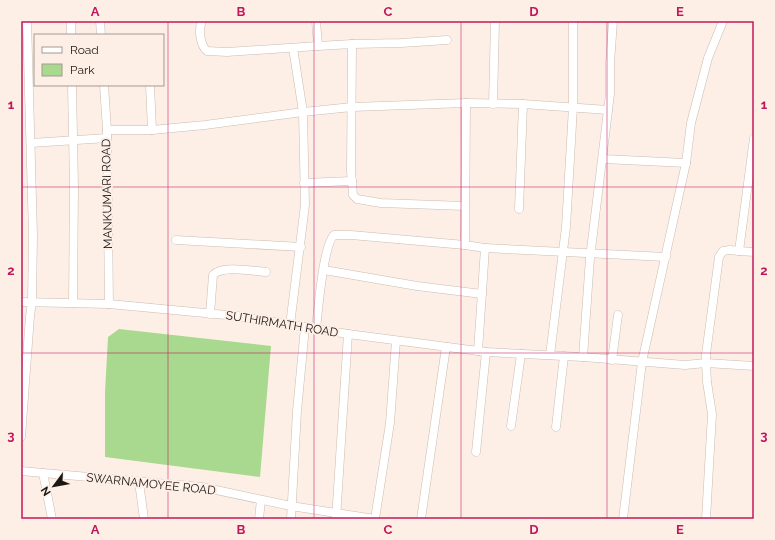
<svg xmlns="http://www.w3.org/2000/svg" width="775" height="540" font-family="Raleway,sans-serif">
<rect width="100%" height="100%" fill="#feefe6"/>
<polygon fill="#a9d88f" points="119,329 271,346 260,477 105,457 105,392 108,337"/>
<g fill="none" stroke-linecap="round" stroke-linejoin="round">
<defs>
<g id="street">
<polyline points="71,21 71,35"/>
<polyline points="100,21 101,35"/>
<path d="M202,21c-4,8 -2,24 5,30l20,1 91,-6"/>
<polyline points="316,21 318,46 352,44 351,171 353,195 357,199 381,203 465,206"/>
<polyline points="352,44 401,43 447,40"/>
<polyline points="72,85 74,187 73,303"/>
<polyline points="104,85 107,130 109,304"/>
<polyline points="150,85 152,130"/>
<polyline points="466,103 465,245 485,248"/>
<polyline points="493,104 495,21"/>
<polyline points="107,130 152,130 205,125 303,112 293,48"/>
<polyline points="31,143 107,138"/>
<polyline points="603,159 686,163"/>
<polyline points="304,183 352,181"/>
<polyline points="519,209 523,104"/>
<polyline points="176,240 301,247"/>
<polyline points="739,251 754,252"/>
<polyline points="324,270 417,286 482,294"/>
<polyline points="21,302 109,304 237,316 348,334 336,519"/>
<path d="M210,314l3,-39c9,-10 39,-4 53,-3"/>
<polyline points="290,325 305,205 303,112 352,107 466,103 523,104 608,110"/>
<path d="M316,329c2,-17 7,-84 18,-94h17l114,10"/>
<polyline points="348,334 486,352 583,357 685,365 706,363 754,366"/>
<polyline points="478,351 485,248 666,257"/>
<polyline points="550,355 566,227 573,107 573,21"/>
<polyline points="583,357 590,258 610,94 610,63 613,21"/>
<polyline points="612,360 618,315"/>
<polyline points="511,426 521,354"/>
<polyline points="556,427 564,356"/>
<polyline points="21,437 30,316 32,302 33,235 27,21"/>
<polyline points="476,452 486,352"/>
<polyline points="21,471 202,487 291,506 375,519"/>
<polyline points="43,473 52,519"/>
<polyline points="139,482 144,519"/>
<polyline points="259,519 261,500"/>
<polyline points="291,519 297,411 305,327"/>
<polyline points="375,519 390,423 396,341"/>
<polyline points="421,519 446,347"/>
<polyline points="623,519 642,362 686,163 691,123 708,58 723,21"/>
<polyline points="706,519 712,414 707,382 706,363 706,354 719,257 723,251 730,250 739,251 754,138"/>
</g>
</defs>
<use href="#street" stroke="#cabcb2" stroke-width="9"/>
<use href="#street" stroke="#fff" stroke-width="8"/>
</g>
<path fill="none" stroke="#c2185b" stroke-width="1" stroke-opacity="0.55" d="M168,21v498M314,21v498M461,21v498M607,21v498M21,187h733M21,353h733"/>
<g text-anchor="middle" stroke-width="4" stroke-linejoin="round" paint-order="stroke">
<g font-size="12" fill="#1c1714" stroke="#feefe6">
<text transform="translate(107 194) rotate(-91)" y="4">MANKUMARI ROAD</text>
<text transform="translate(282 324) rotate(9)" y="4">SUTHIRMATH ROAD</text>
<text transform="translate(151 484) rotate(6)" y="4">SWARNAMOYEE ROAD</text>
</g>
</g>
<rect width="775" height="540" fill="none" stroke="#feefe6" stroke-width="44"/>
<rect x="34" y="34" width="130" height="52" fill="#feefe6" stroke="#a49992"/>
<rect x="42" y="47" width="20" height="6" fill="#ffffff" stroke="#a49992"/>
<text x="70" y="54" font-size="12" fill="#1c1714">Road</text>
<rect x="42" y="64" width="20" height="12" fill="#a9d88f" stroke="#a49992"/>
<text x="70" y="74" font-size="12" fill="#1c1714">Park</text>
<g transform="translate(54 486) rotate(238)" stroke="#feefe6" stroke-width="3" paint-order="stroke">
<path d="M0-3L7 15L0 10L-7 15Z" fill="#1c1714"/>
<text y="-6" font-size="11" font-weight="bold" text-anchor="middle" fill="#1c1714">N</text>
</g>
<rect x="22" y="22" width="731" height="496" fill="none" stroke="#c2185b" stroke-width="1.5"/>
<g font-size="13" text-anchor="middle" font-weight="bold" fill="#c2185b">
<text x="95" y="16">A</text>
<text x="241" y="16">B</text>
<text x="388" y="16">C</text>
<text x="534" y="16">D</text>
<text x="680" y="16">E</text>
<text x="11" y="109">1</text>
<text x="764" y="109">1</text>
<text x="11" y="275">2</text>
<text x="764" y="275">2</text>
<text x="11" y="440">3</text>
<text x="764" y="440">3</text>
<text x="95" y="534">A</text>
<text x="241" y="534">B</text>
<text x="388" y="534">C</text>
<text x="534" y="534">D</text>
<text x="680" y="534">E</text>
</g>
</svg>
